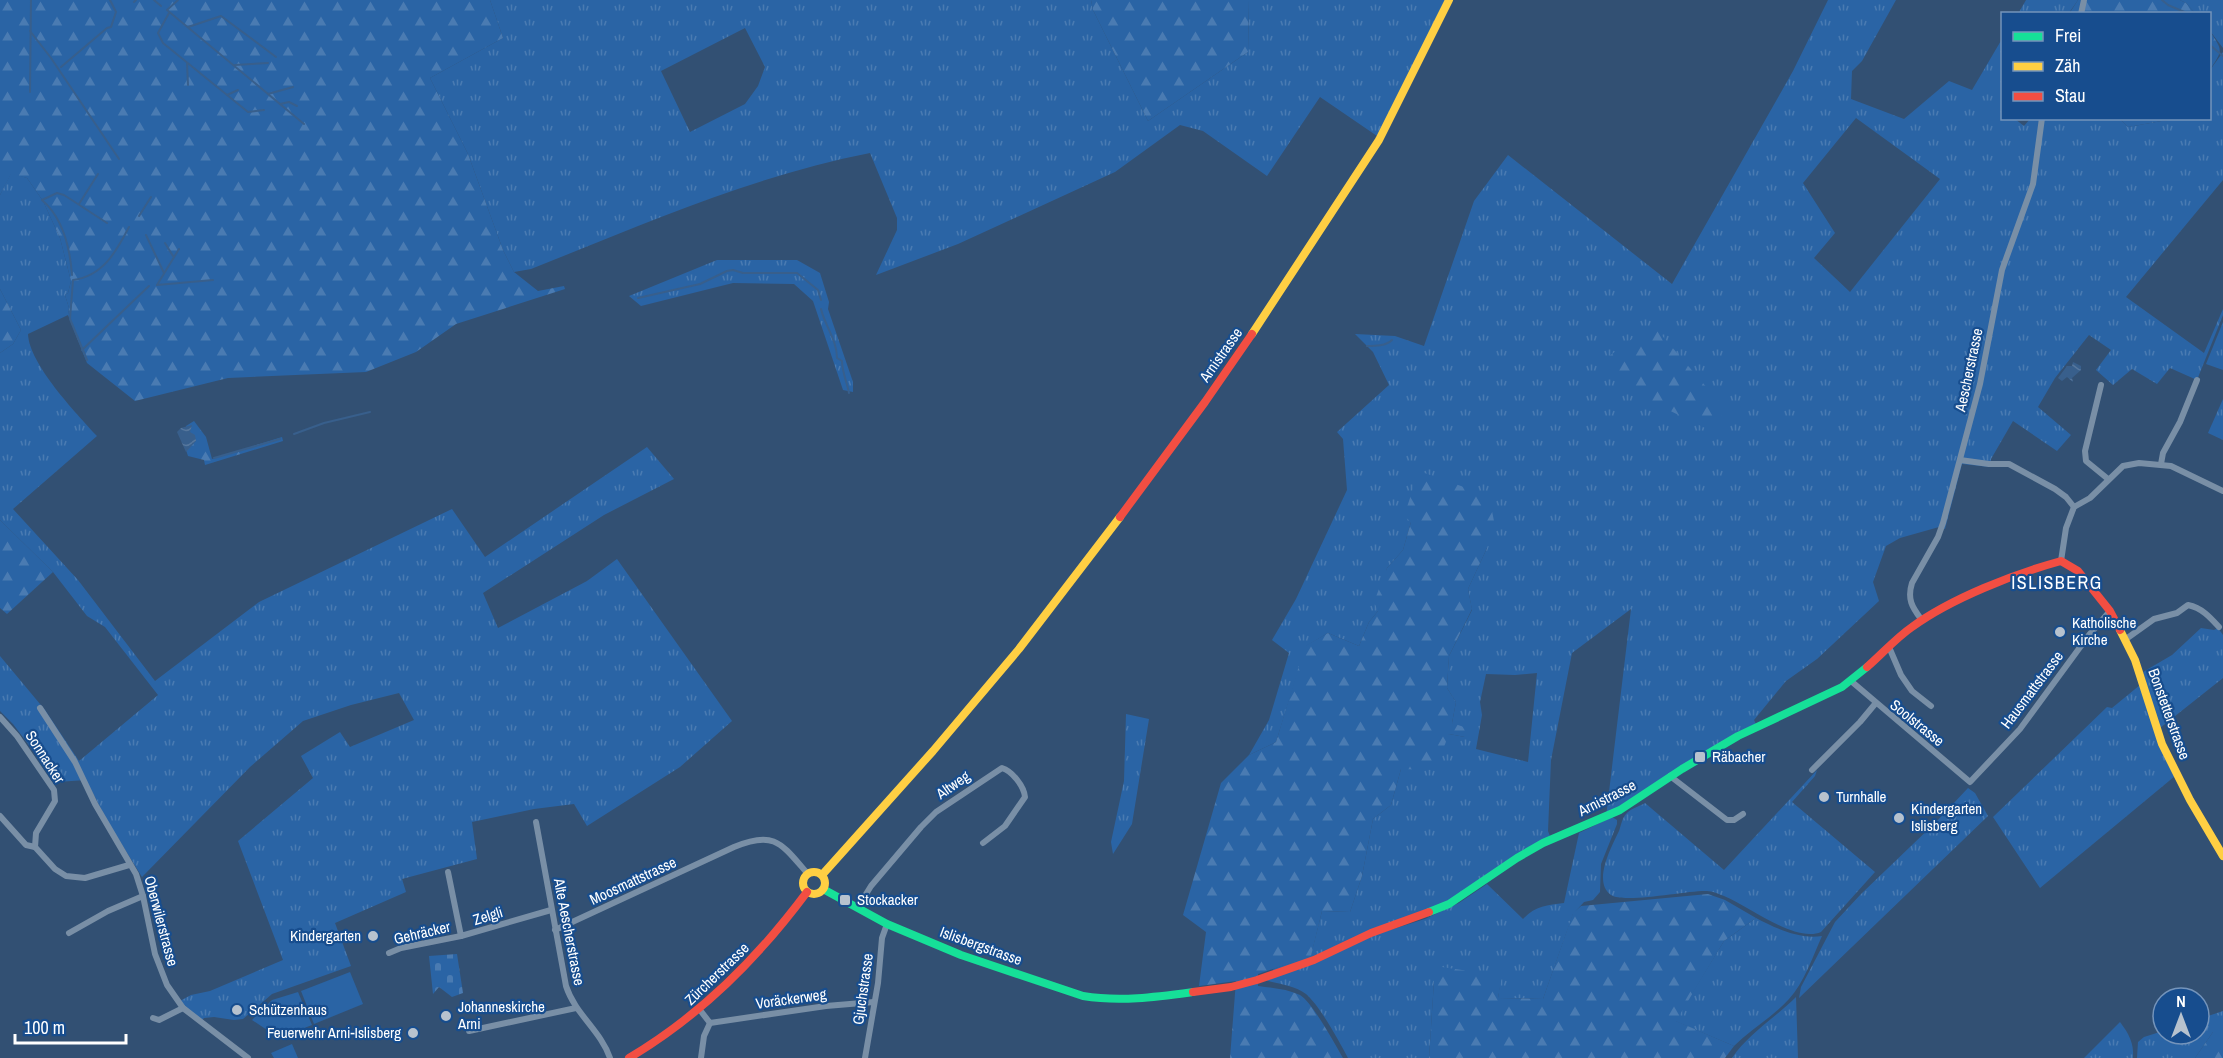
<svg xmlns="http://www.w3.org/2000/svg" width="2223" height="1058" font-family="'Archivo Narrow',sans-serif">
<defs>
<pattern id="grass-tufts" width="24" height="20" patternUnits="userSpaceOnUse" patternTransform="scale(1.5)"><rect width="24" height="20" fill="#2a64a5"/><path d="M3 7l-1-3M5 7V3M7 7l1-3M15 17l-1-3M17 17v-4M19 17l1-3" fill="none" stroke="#4a7bb2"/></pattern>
<pattern id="forest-firs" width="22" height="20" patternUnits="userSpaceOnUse" patternTransform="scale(1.5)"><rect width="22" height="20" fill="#2a64a5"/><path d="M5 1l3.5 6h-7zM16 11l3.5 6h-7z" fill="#4a7bb2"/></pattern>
<pattern id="cemetery-stones" width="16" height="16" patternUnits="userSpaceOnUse" patternTransform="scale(1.5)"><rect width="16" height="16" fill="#2a64a5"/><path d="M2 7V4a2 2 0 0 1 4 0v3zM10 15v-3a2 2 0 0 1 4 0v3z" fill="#4a7bb2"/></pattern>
<pattern id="water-waves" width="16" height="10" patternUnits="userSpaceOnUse" patternTransform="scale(1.5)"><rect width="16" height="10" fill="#385f8c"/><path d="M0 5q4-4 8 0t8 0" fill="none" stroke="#56779d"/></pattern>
</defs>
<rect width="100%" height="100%" fill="#325073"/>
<g fill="url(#grass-tufts)" fill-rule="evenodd">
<path d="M490,0h601l2,10 55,111 100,-69 1,-52h200l-69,138 -60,-41 -53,79 -64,-45 -23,-6 -65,47 -157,72 -82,31 21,-45v-12l-27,-65c-118,23 -228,72 -339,116l-17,3 -11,-22 -35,-96 -38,-76 73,-40zM745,28l20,39 -7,19 -13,18 -55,28 -29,-61z"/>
<path d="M1828,0h68l-34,61 -10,10 -1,28 53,20 45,-38 23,9 30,-51v79l13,1 9,7 6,-7h90l8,8 45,-8 37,-1v-48l13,-18v128l-97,117 78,56 19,-44v6l-26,65 -27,-12 -13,16 -25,-15 -19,16 -17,-15 15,-20 -22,-15 -34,43 -17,29 33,28 -14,16 -44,-30 -22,38 -1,8 -28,-3 -17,65 -6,-2 -39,11 -14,8 -13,36 6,19 -62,58 -31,22 -32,39 3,6 -151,91 25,-208 -59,44 -21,107 -3,71 3,8 -102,65 -174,71 -2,-6 38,-14 11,-44 28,1 12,-36 11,-57 18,-14 10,-36 48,-35 16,3 -13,-14 4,-21 -9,-14 2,-32 23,-46 -4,-21 19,-41 -76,-26 -8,28 -16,18 -9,43 -9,11 -10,24 -31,-13 -22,13 -30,96 -27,13 20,-35 20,-67 -17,-13 24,-41 51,-109 -4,-51 -6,-7 52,-47 -16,-33 -18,-18 40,2 29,10 50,-145 34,-46 164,129 121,-213zM1856,118l84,61 -90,113 -36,-34 21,-25 -32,-50zM1537,673l-9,89 -52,-13 6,-34 -2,-13 6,-28 29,1z"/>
<polygon points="2026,0 2078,0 2069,13 2018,14"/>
<polygon points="2180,0 2223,0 2223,48 2210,31 2210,14 2195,13 2186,3"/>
<path d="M11,173l16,5 16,23 17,37 11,43 -3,12 -3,2 4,13 -1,7 -40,19c1,30 48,79 69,102l-84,73 65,71 77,101 104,-79 193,-93 33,48 162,-110 27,32 -70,36 -121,78 15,35 89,-47 30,-22 115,162 -52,46 -93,59 -13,-22 -40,5 -62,13 5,37 -75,20 4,13 -71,31 16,43 -79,28 -29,25 -9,1 -20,-3 -10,1 -4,4 -22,-20 13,-7 19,-4 73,-31 -45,-119 75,-63 -12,-22 39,-24 10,15 64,-27 -15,-27 -48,12 -48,16 -53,46 -108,110 -34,-55 -22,-42 -29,2 -44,-58 -13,-13v-55l45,54 34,51 79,-66 -53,-68 -18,-11 -34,-44 -53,-52v-167l13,-9 8,-14 -21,-41v-94z"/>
<polygon points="717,260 797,260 820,273 829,302 828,309 853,382 853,392 843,390 813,301 794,284 733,283 641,306 629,296"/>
<polygon points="2223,322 2223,370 2206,364"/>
<polygon points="2223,399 2223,440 2208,433"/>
<polygon points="2201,628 2214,630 2218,628 2223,635 2223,678 2160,728 2143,672 2172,655"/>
<polygon points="2140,685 2175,776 2040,888 1993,817 2107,707 2112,708"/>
<polygon points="1126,714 1149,719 1132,824 1113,854 1111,842 1124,781"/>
<path d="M1817,770l-2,6 -23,26 83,70 -54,60c-26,11 -72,-26 -97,-36 -5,-2 -12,-5 -17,-5 -19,-1 -82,13 -96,4 -19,-13 1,-49 8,-64 2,-5 3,-13 7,-17 4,-5 14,-8 19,-11l79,67z"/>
<polygon points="1968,788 1975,793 1988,816 1799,998 1801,987 1835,922 1861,894 1936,822"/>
<path d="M1612,817l5,3v4l-16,40 -1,28 -7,8 -9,2 -11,12 -30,85 -45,-1 3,-22 -67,5 -5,77h-81c-9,-17 -28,-52 -42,-64 -11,-9 -29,-10 -41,-14l106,-44 54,-17 34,-16 28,-19 36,35c12,-13 24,-14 41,-16l15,-70z"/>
<path d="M1756,918c19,10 44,22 66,18 -9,20 -18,47 -33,63 -16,18 -38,30 -55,47l-59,-25 49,-80z"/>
<path d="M1796,997l2,61h-66c17,-25 43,-40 64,-61z"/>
<polygon points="2223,1011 2223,1032 2213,1032 2195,1058 2137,1058 2138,1042 2144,1037 2163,1031 2163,1034 2199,1034 2199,1019"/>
<path d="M2120,1022c9,12 14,21 13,36h-49z"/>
</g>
<g fill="url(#forest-firs)">
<polygon points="0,0 490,0 503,38 430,78 468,154 503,250 514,272 538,291 564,286 565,289 456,324 416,352 366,372 228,378 135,401 87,363 68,315 69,308 65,295 68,293 71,281 60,238 43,201 27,178 11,174 0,195"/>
<polygon points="1091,0 1249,0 1248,52 1148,121 1093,10"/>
<polygon points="2078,0 2180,0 2186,3 2195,13 2069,14"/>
<path d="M2210,31c13,21 13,18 0,39z"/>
<polygon points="2120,119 2173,119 2128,127"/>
<polygon points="0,289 21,330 13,344 0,353"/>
<polygon points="1652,324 1727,411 1707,429 1634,393 1600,363"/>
<polygon points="194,421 206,437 212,459 282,437 283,441 205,465 204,460 188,456 184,444 186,426"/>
<path d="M1419,471l70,25 6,30 -8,22 -19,41 4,20 -23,47 -2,32 9,14 -4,21 15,5 -2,9 -16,-3 -14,36 -34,-1 -10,36 -18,14 -11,57 -12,36 -28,-1 -11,45 -53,18v12c14,2 29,3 42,9 12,7 35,49 43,63h-113l6,-77 -37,5 7,-54 -23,-17 38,-132 28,-28 27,-13 29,-96 23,-13 31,13 10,-24 9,-11 -4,-9 13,-34 16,-18 8,-28 -7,-6z"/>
<polygon points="0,520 53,572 7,614 0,608"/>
<polygon points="1708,894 1725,900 1756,918 1724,941 1676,1021 1734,1046 1725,1058 1429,1058 1434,981 1442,967 1502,976 1498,998 1543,999 1573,913 1581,906"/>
<polygon points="2213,1032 2223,1032 2223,1058 2195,1058"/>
</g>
<polygon fill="url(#cemetery-stones)" points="457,954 463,993 452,997 439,987 433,994 429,956"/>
<g fill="#2a64a5">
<polygon points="350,972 363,1004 314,1024 301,991"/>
<polygon points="298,992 312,1025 279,1038 252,1020 272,1000"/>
<polygon points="292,1044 298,1058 274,1058 271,1053"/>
</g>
<g fill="url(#water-waves)">
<polygon points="2073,362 2081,366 2081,370 2072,378 2073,382 2067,377 2062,381 2058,378 2067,366 2072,366"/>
<polygon points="192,425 190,432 195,435 196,441 186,452 177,432 181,428"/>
</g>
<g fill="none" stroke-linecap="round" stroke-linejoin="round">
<g stroke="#385f8c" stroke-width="2">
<polyline points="154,0 161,6"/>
<polyline points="178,0 167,10 304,124"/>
<polyline points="2162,0 2168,5 2189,14"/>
<polyline points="134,2 136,0"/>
<polyline points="169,13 158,33 163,43 248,112 264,110"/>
<polyline points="188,27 221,16 276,57"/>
<polyline points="30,31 51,58 119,159"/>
<polyline points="2210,45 2223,56"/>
<polyline points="187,63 188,85"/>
<polyline points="235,65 268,63"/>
<polyline points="61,67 107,28 111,27 116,12 110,0"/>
<polyline points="30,92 31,0"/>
<polyline points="268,94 293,87"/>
<polyline points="227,95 238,90"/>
<polyline points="280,104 289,102 297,106"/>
<polyline points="79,204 98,174"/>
<polyline points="139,216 151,197"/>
<polyline points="146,235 164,273"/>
<polyline points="165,243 173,256"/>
<path d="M72,275c-2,-27 -9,-57 -30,-75l15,-7 7,2 43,28"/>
<polyline points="157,285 213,280"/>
<polyline points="157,285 179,249"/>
<polyline points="638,298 700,284 727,271 733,270 743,273 797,273 818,290 821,300"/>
<path d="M821,309c4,17 16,31 16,49l5,3c0,11 5,21 7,32"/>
<path d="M1367,346c8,0 19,0 25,-6"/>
<polyline points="82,350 149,286"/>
<path d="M87,360l-17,-41 3,-39c30,-4 43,-28 56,-53"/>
<polyline points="294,434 324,423 370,412"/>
<polyline points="214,458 280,439"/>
</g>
<g stroke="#798fa6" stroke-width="6">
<polyline points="2081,14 2084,0"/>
<polyline points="2101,385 2085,451 2086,461 2108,479"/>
<polyline points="1960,460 1989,464 2009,464 2055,489 2066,497 2074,507"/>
<polyline points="2161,464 2163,453 2180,422 2197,380"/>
<polyline points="2061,561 2066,528 2074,507 2090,498 2123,466 2139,463 2171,466 2223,491"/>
<path d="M1921,619c-9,-12 -14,-20 -9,-36l26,-46 5,-14 37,-139 22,-114 31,-86 9,-66"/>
<path d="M2126,639l28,-20 23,-6 11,-8c14,3 22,12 31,22"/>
<polyline points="1889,647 1901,675 1912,691 1931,706"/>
<polyline points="1851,681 1970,782 2020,729 2089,635 2110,611"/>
<polyline points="40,708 75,762 95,804 136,874 143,896 155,954 167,985 183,1008 248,1058"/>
<polyline points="0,717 17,736 54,790 55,801 36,833 35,847"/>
<polyline points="1812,770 1860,722 1875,704"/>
<polyline points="1670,776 1727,820 1734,820 1743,814"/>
<polyline points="0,816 26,845 35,847 55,869 66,876 85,878 129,865"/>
<path d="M536,822l30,164c9,28 35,45 44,72"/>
<polyline points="448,872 461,936 551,910"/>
<path d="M858,907l13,-21 50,-59 15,-15 66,-44c10,3 22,18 23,29l-20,29 -22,17"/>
<path d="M555,930l179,-83c40,-17 47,-4 73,26"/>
<polyline points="69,933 108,911 143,896"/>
<polyline points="389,953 401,948 461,936"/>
<polyline points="700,1010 710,1023 826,1006 874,1002"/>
<polyline points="153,1018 159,1020 183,1008"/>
<polyline points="469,1031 576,1008"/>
<polyline points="701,1058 704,1036 710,1023"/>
<polyline points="865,1058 878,983 882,938 887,924"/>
</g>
<g stroke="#16e098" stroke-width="8">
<path d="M823,889l64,35 74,31 122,41c37,6 73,1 110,-4"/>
<polyline points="1429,912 1449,904 1517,858 1543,843 1620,810 1682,769 1738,736 1842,687 1867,667"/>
</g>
<g stroke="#ffcf43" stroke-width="8">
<polyline points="1252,334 1379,140 1449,0"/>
<polyline points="2120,630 2135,660 2162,744 2190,800 2223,856"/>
<circle cx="814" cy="883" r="11"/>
<polyline points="822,875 933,751 1019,649 1120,517"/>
</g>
<g stroke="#f24e42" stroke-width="8">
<polyline points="1120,517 1205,402 1252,334"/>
<path d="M1867,667c15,-13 29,-29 45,-40 40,-29 102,-53 149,-66l17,10 32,40 10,19"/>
<polyline points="1193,992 1231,987 1257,980 1314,960 1371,933 1429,912"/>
<path d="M629,1058c72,-43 128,-99 178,-166"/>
</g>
</g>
<g fill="#b7c2ce" stroke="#174d8e" stroke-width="2">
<circle cx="2060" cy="632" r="6"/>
<rect x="1694" y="751" width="12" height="12" rx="3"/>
<circle cx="1824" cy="797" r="6"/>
<circle cx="1899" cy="818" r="6"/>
<rect x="839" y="894" width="12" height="12" rx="3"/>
<circle cx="373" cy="936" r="6"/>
<circle cx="237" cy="1010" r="6"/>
<circle cx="446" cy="1016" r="6"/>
<circle cx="413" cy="1033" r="6"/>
</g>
<g text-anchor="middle" stroke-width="4.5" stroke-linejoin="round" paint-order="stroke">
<g font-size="15" fill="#fff" stroke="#174d8e">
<text transform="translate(1221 355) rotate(-55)" y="5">Arnistrasse</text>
<text transform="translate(1969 370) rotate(-78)" y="5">Aescherstrasse</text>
<text transform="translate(2032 690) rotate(-53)" y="5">Hausmattstrasse</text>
<text transform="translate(2169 714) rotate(70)" y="5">Bonstetterstrasse</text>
<text transform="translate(1917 723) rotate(39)" y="5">Soolstrasse</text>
<text transform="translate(45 757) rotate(57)" y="5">Sonnacker</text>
<text transform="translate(953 785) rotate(-35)" y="5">Altweg</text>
<text transform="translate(1607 798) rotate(-27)" y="5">Arnistrasse</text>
<text transform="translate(633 881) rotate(-25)" y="5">Moosmattstrasse</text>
<text transform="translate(488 916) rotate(-17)" y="5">Zelgli</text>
<text transform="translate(161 921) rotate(75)" y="5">Oberwilerstrasse</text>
<text transform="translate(569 932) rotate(79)" y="5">Alte Aescherstrasse</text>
<text transform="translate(422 933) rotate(-13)" y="5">Gehräcker</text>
<text transform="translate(981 946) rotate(20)" y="5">Islisbergstrasse</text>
<text transform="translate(717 974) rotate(-44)" y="5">Zürcherstrasse</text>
<text transform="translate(863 989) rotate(-82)" y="5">Gjuchstrasse</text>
<text transform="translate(791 999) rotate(-8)" y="5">Voräckerweg</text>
</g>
<g font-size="15" fill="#fff" stroke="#174d8e" text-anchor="start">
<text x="2072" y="628">Katholische<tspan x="2072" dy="17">Kirche</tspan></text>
<text x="1712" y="762">Räbacher</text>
<text x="1836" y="802">Turnhalle</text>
<text x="1911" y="814">Kindergarten<tspan x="1911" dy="17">Islisberg</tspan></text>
<text x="857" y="905">Stockacker</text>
<text x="361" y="941" text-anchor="end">Kindergarten</text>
<text x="458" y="1012">Johanneskirche<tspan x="458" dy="17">Arni</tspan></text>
<text x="249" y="1015">Schützenhaus</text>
<text x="401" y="1038" text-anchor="end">Feuerwehr Arni-Islisberg</text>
</g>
<g font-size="18" letter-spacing="1.5" fill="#fff" stroke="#174d8e">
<text x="2057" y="589">ISLISBERG</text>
</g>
</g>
<rect x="2001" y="12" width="210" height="108" fill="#174d8e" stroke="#7494bb" stroke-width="1.5"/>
<rect x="2013" y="32" width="30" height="9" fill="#16e098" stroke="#7494bb" stroke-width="1.5"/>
<text x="2055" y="42" font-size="18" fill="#ffffff">Frei</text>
<rect x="2013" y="62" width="30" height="9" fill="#ffcf43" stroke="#7494bb" stroke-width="1.5"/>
<text x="2055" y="72" font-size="18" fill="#ffffff">Zäh</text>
<rect x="2013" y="92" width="30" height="9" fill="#f24e42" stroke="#7494bb" stroke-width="1.5"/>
<text x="2055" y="102" font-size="18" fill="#ffffff">Stau</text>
<g transform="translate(2181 1016)"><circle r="28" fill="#174d8e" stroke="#7494bb" stroke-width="1.5"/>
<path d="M0-4.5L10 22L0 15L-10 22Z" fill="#b7c2ce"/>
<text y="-9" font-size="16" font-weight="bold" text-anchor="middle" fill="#ffffff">N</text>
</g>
<path d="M15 1034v9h111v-9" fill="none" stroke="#ffffff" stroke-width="3"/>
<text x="24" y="1034" font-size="18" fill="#ffffff" stroke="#174d8e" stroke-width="4.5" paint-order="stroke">100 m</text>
</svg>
